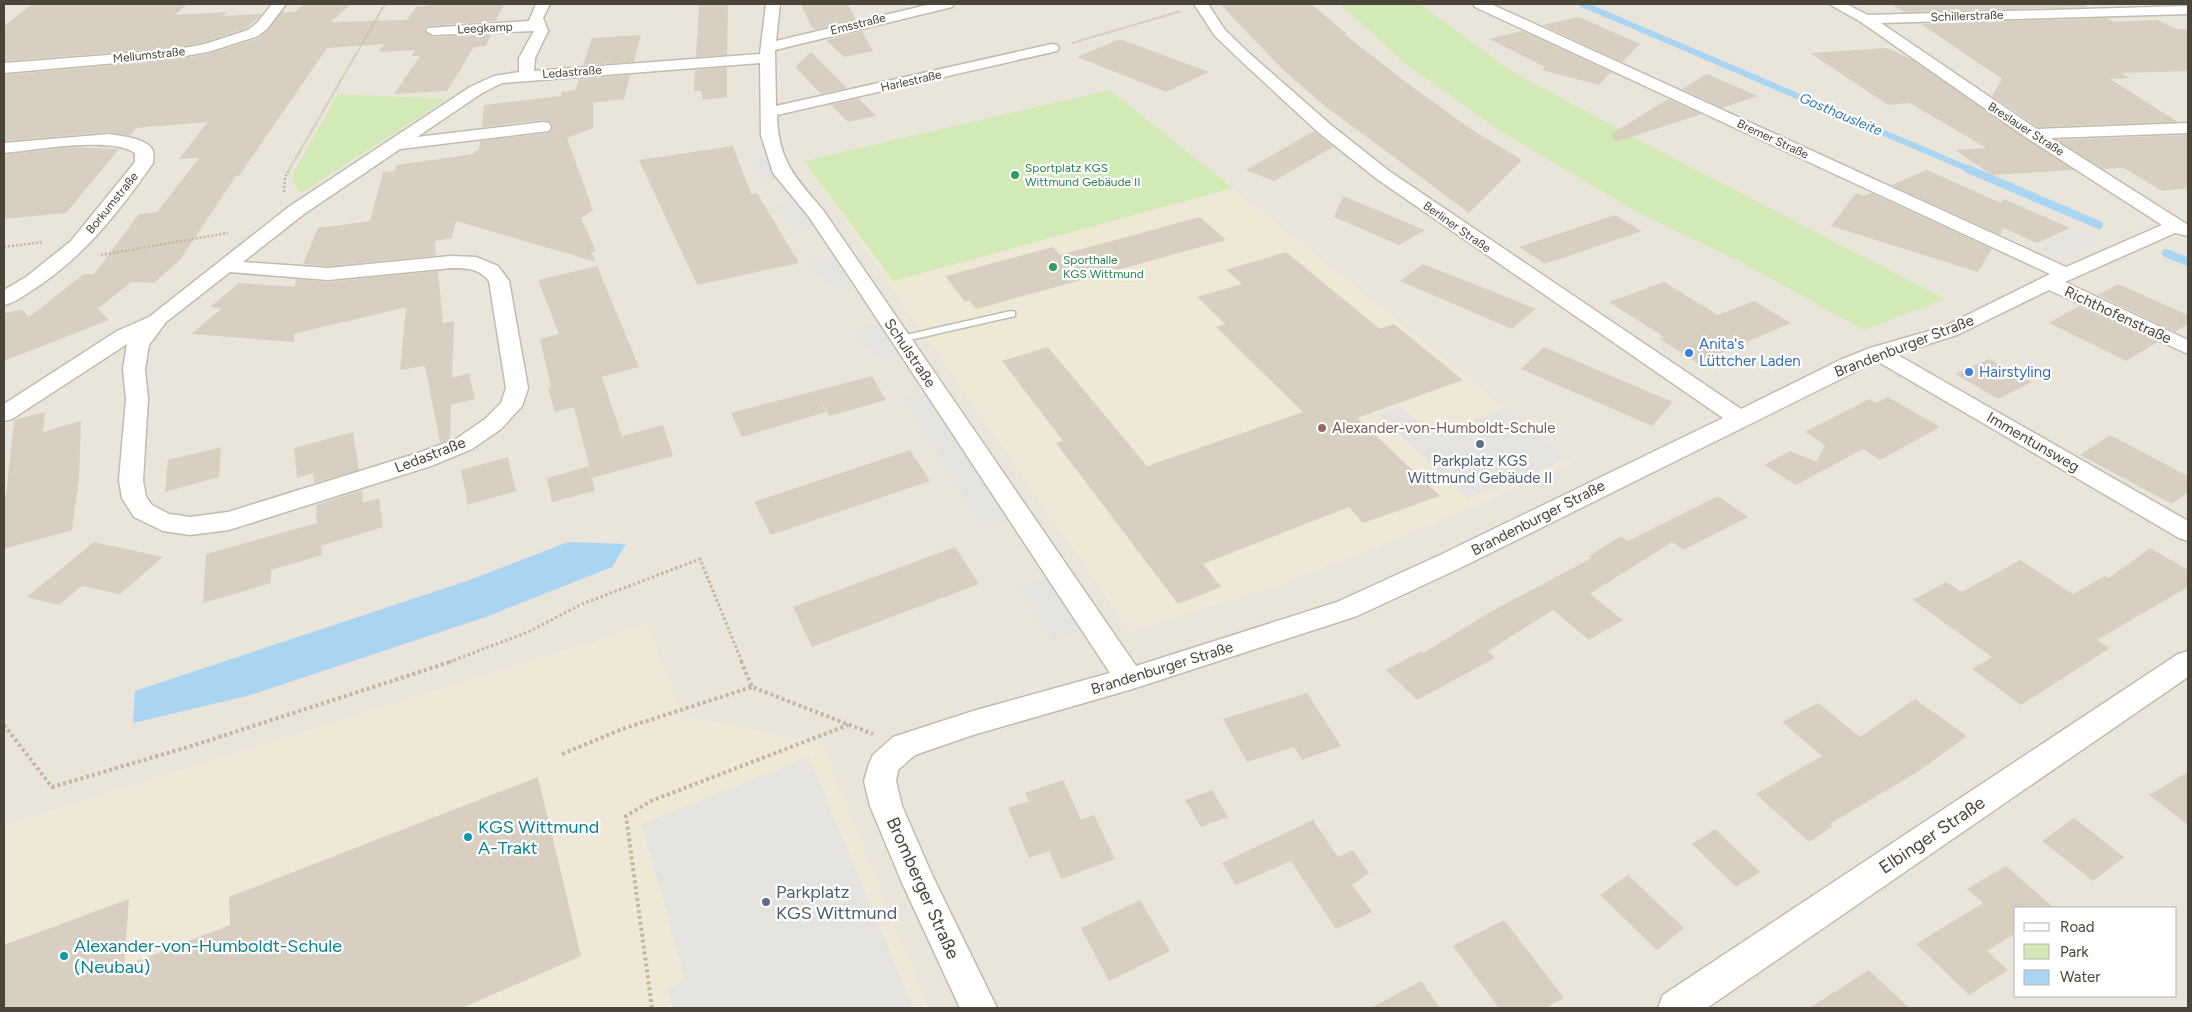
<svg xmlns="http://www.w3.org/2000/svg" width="2192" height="1012" font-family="Figtree,sans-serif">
<rect width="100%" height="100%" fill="#f6f3ec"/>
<path fill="#eae5da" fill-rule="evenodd" d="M4,4h2184v1004h-2184zM2016,908h160v88h-160z"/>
<g fill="#efe8d6">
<polygon points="1110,90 1574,463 1388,542 1288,581 1130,631 804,161"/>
<polygon points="647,625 683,716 822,744 928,1008 4,1008 4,826"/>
</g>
<g fill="#d2eab5">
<polygon points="1340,4 1420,4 1511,71 1648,145 1945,299 1864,330 1743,263 1635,211 1499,130 1407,65"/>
<polygon points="1110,90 1233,188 893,281 804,161"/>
<polygon points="338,94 447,99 301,193 294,183 293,174"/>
</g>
<g fill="#e5e3e0">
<polygon points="766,157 778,177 762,181 750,160"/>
<polygon points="798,201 815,226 794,232 778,206"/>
<polygon points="2079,230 2102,240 2066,256 2055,256 2036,250"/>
<polygon points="832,256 854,283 832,290 810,262"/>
<polygon points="880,323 903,355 879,362 856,330"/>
<polygon points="930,392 1009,520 983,528 905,399"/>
<polygon points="1400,406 1426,429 1449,429 1507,408 1568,459 1468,498 1377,414"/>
<polygon points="1051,577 1084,629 1052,641 1020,588"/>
<polygon points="809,757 913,1008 672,1008 667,989 685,980 642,824"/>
</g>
<polygon fill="#a9d4f2" points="568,542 626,544 612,567 483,618 247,696 133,723 135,691 467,581"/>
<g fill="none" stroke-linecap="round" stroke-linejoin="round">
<polyline stroke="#a9d4f2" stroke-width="6" points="1582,4 1971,170"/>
<g stroke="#a9d4f2" stroke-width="8">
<polyline points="1968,169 2099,225"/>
<polyline points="2166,253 2188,262"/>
</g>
</g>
<g fill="#d8cfc1">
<polygon points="32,4 187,4 175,15 227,12 223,16 262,14 247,28 205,42 173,48 4,61 4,26"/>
<polygon points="303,4 351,4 331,22 407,20 416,7 439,4 504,4 496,21 428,26 424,30 433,37 491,35 486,46 474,47 447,91 394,94 420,56 412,56 415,50 379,52 384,44 327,48 239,176 236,176 180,260 154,283 131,282 98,309 109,320 4,361 4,313 22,310 29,317 84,274 94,274 139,214 157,212 199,158 179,159 208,122 136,128 130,136 109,132 4,141 4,75 173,60 208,54 259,38 268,30 282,12 295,12"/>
<polygon points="699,4 728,4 727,55 696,57"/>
<polygon points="801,4 848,4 856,20 815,30 811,26"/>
<polygon points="1220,4 1311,4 1347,34 1344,34 1411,86 1471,129 1522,160 1469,213 1325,106 1283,70"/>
<polygon points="1892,4 2082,4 2088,7 1904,12"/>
<polygon points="1579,17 1640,44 1622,62 1542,25"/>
<polygon points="2107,18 2114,22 2158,20 2176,29 2188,29 2188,71 2121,73 2130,78 2110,79 2178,122 2038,127 1992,96 2002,79 1921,24"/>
<polygon points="862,31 873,51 844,57 826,40"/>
<polygon points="1522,31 1611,72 1599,85 1542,70 1545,67 1489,39"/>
<polygon points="641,35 634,62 583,65 592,38"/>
<polygon points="1120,39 1209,72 1166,92 1077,57"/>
<polygon points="1887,48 1913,60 2074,170 1992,175 1955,150 1986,148 1910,103 1888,105 1810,53"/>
<polygon points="811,52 847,88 821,94 795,67"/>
<polygon points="727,67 727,97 703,100 701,91 694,91 695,70"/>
<polygon points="1707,74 1758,96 1722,108 1682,89"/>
<polygon points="630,75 624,99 593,103 593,128 567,138 593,210 581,218 596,251 591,252 596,262 456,221 452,238 435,241 436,256 328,266 303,264 318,228 370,221 383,172 395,171 397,165 474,154 475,151 479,150 480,141 549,133 553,128 551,122 543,120 482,127 484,105 561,96 561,92 575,90 579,79"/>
<polygon points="858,98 876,116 848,122 831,105"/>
<polygon points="1668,99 1702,114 1615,142 1611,134"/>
<polygon points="1314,131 1333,147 1274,181 1246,170"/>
<polygon points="2188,135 2188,188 2162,191 2124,168 2103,169 2057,140"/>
<polygon points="733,146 751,194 757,193 799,263 697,285 639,160"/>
<polygon points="73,147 119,149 66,213 4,219 4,155"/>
<polygon points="1927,170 2001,203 2004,199 2070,228 2037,243 2003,228 2000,235 1891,185"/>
<polygon points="1856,193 1863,196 1871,193 1992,249 1978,272 1831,226"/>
<polygon points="1343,196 1425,230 1399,245 1334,217"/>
<polygon points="1615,215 1642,231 1545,264 1519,247"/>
<polygon points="1200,217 1226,240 976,309 969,300 965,302 945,276 1053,247 1060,255"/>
<polygon points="1286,252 1380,329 1394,324 1463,380 1357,418 1440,496 1363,523 1349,507 1203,564 1221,587 1178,604 1056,443 1063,441 1002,361 1048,347 1147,466 1303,412 1216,327 1225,324 1197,297 1242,284 1226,270"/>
<polygon points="1423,264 1479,286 1536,309 1512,329 1400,281"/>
<polygon points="597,266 639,367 602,377 622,436 663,425 673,456 592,478 574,407 555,412 548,388 551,387 540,339 559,334 538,280"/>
<polygon points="438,271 443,323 454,321 452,378 469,373 475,399 451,405 450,439 442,442 440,442 425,366 400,370 406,307 294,334 294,342 191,334 222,308 210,307 239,283 294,287 297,279 328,282"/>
<polygon points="1664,282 1718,315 1754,301 1791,323 1697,363 1660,339 1664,337 1609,302"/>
<polygon points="2118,284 2188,315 2188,324 2175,332 2098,295"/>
<polygon points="2079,306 2158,342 2126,361 2049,323"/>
<polygon points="1544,347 1607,374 1673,402 1652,426 1521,369"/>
<polygon points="1989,359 2032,382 1998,399 1955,374"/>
<polygon points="872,376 886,400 829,416 816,392 826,412 742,437 731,413"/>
<polygon points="1888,397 1940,427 1880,460 1863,449 1796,485 1764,465 1790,451 1816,462 1825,445 1805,432 1869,399 1876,403"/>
<polygon points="45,412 43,432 81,421 79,478 72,530 4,549 4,497 6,496 14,420"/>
<polygon points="353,432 359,470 314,483 313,473 297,478 294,448"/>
<polygon points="2110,435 2188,476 2188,492 2172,504 2080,455"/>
<polygon points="221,447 219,477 165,492 168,460"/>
<polygon points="910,450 930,481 771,535 754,502"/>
<polygon points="508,457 516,491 468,505 461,470"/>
<polygon points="589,466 595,491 552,502 547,478"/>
<polygon points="362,490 363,503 379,498 383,527 321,546 322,555 271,570 271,583 203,603 206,554 317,523 316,505"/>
<polygon points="1718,496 1748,517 1683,550 1672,542 1590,594 1623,620 1589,640 1553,610 1488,651 1495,658 1417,700 1386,670 1422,651 1423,653 1492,611 1592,558 1589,556 1621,536 1628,541"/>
<polygon points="94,542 163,557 120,594 82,586 59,605 27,597"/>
<polygon points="955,547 979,584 812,647 793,607"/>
<polygon points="2150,548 2188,570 2188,587 2097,640 2110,648 2021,705 1972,669 1992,657 1913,600 1946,582 1962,592 2020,560 2073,594 2105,576 2109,578"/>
<polygon points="1307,693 1341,746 1302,760 1294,747 1247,762 1223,719"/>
<polygon points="1915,699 1967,736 1919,771 1830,824 1833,826 1809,842 1756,794 1822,756 1782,722 1818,703 1860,737"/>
<polygon points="2188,772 2188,825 2149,795"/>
<polygon points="538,777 581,956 462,1008 4,1008 4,945 129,899 124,966 230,925 229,897"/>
<polygon points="1063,780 1081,820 1094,815 1115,859 1061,879 1049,851 1029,858 1008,808 1029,801 1025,793"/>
<polygon points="1212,790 1228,817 1201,827 1185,800"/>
<polygon points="2074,818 2124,857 2093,881 2042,841"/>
<polygon points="1313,820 1338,857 1353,850 1369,873 1352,885 1372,912 1336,929 1291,861 1236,885 1222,863"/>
<polygon points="1715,829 1760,872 1736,887 1692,844"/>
<polygon points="2006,866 2054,908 2016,908 2016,933 1987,951 2008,970 1969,995 1916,944 1983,903 1967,889"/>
<polygon points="1628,875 1684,928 1657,950 1600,895"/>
<polygon points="1140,900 1170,951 1109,981 1081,928"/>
<polygon points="1504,920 1564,998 1545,1008 1499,1008 1453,946"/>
<polygon points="1869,970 1909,1008 1809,1008"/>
<polygon points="1421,981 1440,1008 1371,1008"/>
</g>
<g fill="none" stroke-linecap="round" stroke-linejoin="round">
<defs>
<polygon id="service" points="1011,311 1015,312 1015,316 901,342 896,339 901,336"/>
<g id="minor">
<polygon points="272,4 286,4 267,29 258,36 208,52 173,58 4,73 4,63 173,50 205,44 248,30 257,23"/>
<path d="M536,4h14l-7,14 5,13 -13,27 -1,13 226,-17 6,-50h14l-4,37 155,-37h23l-2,3 -177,43 1,56 276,-62 5,1 2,3 -2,3 -280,64c1,46 18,62 46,95l313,456 201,-64 103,-47 283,-137 -346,-239 -58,-46 -80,-74 -24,-23 -21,-32h14l17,26 24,23 82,72 58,46 352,238 99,-49 30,-12 73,-21 107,-53 -575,-267 -2,-3h18l575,263 96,-42 -135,-87 -166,-116 -32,-18h17l22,11 320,-9v8l-307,9 156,106 151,-6v10l-137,5 137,87v11l-13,-3 -110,49 123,58v14l-139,-64 -92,45 -61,19 292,167v20l-9,-3 -302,-177 -419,208 -101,47 -228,74 -156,45 -58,20 -17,15 -2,11 6,25 31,71 64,131h-37l-57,-123 -33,-79 -6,-25 5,-17 4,-9 20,-18 80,-26 137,-38 -254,-386 -47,-70 -36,-44 -12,-38 -1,-72 -258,20 -20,10 -65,44 126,-15 6,1 2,4 -2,4 -149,18 -96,65 -61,48 85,6 123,-12 25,1 22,9 11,15 19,107 -6,18 -21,23 -29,20 -41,17 -202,64 -39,5 -27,-4 -29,-14 -12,-19 -3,-18 7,-81 -3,-30 4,-25 -115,75 -8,2v-17l113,-73 32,-14 141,-111 180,-119 24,-11 25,-4v-14l15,-27 -101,4 -7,-4 2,-3 101,-7zM451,268c15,0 28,0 38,13l17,107 -5,15 -16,16 -29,20 -41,15 -187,58 -38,5 -21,-3 -17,-9 -6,-8 -3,-17 5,-81 -3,-30 4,-24 17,-23 64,-50 98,8z"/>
<path d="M109,134c11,2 39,4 44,17 1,3 0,9 0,12 -33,48 -72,97 -122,128 -9,6 -17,12 -27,14v-15l22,-13 45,-36 64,-79v-9c-24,-17 -99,-3 -131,0v-10z"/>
<polygon points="2188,651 2188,677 1707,1008 1658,1008 1663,995 2178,654"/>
</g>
</defs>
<use href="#service" stroke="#c2bbae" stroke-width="3"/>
<use href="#minor" stroke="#c2bbae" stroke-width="3"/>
<g stroke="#c4b79f" stroke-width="2" stroke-dasharray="1 1" stroke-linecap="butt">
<polyline points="1072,43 1181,11"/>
<polyline points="289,170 385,4"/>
</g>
<g stroke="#c4b79f" stroke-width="2.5" stroke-dasharray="2 2" stroke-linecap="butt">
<polyline points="284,192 285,177 290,169"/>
<polyline points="4,247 43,242"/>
<polyline points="101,255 228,233"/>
</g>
<polyline stroke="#c4b79f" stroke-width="3" stroke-dasharray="2.5 2.5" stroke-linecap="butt" points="449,662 528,632 582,604 700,559 742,662"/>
<g stroke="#c4b79f" stroke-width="4" stroke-dasharray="3 3" stroke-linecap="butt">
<polyline points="741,661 752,687 873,734"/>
<polyline points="4,725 52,787 198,744 453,661"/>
<polyline points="562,754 625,728 752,687"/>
<polyline points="652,1008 626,816 651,801 848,725"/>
</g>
<use href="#service" fill="#fff" fill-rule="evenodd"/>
<use href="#minor" fill="#fff" fill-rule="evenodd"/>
</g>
<g fill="#2e9e5b" stroke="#fff" stroke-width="2">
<circle cx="1015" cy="175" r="5"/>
<circle cx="1053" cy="267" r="5"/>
</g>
<g fill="#3f7fe0" stroke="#fff" stroke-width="2">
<circle cx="1689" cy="353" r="5"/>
<circle cx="1969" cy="372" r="5"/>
</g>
<circle fill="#8d6e63" stroke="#fff" stroke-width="2" cx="1322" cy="428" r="5"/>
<g fill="#5c6f8a" stroke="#fff" stroke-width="2">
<circle cx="1480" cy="444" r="5"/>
<circle cx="766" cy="902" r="5"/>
</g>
<g fill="#0f9aa8" stroke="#fff" stroke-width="2">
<circle cx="468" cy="837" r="5"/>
<circle cx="64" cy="956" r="5"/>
</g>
<g text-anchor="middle" stroke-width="4.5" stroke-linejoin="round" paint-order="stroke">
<g font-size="12" fill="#4b4439" stroke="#fff">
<text transform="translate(1967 16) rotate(-2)" y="4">Schillerstraße</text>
<text transform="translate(858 24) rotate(-14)" y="4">Emsstraße</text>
<text transform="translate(485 28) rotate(-3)" y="4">Leegkamp</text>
<text transform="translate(149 55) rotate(-6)" y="4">Mellumstraße</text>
<text transform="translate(572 72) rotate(-4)" y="4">Ledastraße</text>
<text transform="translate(911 81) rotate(-13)" y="4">Harlestraße</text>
<text transform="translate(2026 129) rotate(33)" y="4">Breslauer Straße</text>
<text transform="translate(1773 139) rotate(25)" y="4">Bremer Straße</text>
<text transform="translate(112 203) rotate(-51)" y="4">Borkumstraße</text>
<text transform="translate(1457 227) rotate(35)" y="4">Berliner Straße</text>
</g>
<g font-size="12" fill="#27864d" stroke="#fff" text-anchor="start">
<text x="1025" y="172">Sportplatz KGS<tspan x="1025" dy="14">Wittmund Gebäude II</tspan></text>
<text x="1063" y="264">Sporthalle<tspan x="1063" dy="14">KGS Wittmund</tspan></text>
</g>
<g font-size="14" font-style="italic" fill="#2e7ab2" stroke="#fff">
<text transform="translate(1841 114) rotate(23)" y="5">Gasthausleite</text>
</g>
<g font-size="15" fill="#4b4439" stroke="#fff">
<text transform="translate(2118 315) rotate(25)" y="5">Richthofenstraße</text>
<text transform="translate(1904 346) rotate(-21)" y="5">Brandenburger Straße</text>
<text transform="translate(910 353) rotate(56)" y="5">Schulstraße</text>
<text transform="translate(2033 442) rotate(30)" y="5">Immentunsweg</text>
<text transform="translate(430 455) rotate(-21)" y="5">Ledastraße</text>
<text transform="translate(1538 518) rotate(-27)" y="5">Brandenburger Straße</text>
<text transform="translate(1162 668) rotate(-17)" y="5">Brandenburger Straße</text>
</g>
<g font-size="15" fill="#366cbe" stroke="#fff" text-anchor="start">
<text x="1699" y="349">Anita's<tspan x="1699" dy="17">Lüttcher Laden</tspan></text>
<text x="1979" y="377">Hairstyling</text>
</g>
<g font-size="15" fill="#785e54" stroke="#fff" text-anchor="start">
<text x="1332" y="433">Alexander-von-Humboldt-Schule</text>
</g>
<g font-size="15" fill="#4e5e75" stroke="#fff">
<text x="1480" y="466">Parkplatz KGS<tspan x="1480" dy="17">Wittmund Gebäude II</tspan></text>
</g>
<g font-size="18" fill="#0d838f" stroke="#fff" text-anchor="start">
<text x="478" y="833">KGS Wittmund<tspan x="478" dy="21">A-Trakt</tspan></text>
<text x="74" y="952">Alexander-von-Humboldt-Schule<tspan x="74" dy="21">(Neubau)</tspan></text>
</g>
<g font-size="18" fill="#4b4439" stroke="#fff">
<text transform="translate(1932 835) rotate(-34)" y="6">Elbinger Straße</text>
<text transform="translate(923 888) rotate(66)" y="6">Bromberger Straße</text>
</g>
<g font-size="18" fill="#4e5e75" stroke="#fff" text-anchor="start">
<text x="776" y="898">Parkplatz<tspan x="776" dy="21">KGS Wittmund</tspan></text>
</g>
</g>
<rect width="2192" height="1012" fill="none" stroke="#4b4439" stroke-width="10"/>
<rect x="2014" y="907" width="162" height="90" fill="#ffffff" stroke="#b7b4b0"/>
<rect x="2024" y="923" width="25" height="8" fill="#ffffff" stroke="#b7b4b0"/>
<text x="2060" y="932" font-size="15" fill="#4b4439">Road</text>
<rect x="2024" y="944" width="25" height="15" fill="#d2eab5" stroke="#b7b4b0"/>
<text x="2060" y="957" font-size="15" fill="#4b4439">Park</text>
<rect x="2024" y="970" width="25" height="15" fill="#a9d4f2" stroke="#b7b4b0"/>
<text x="2060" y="982" font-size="15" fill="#4b4439">Water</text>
</svg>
